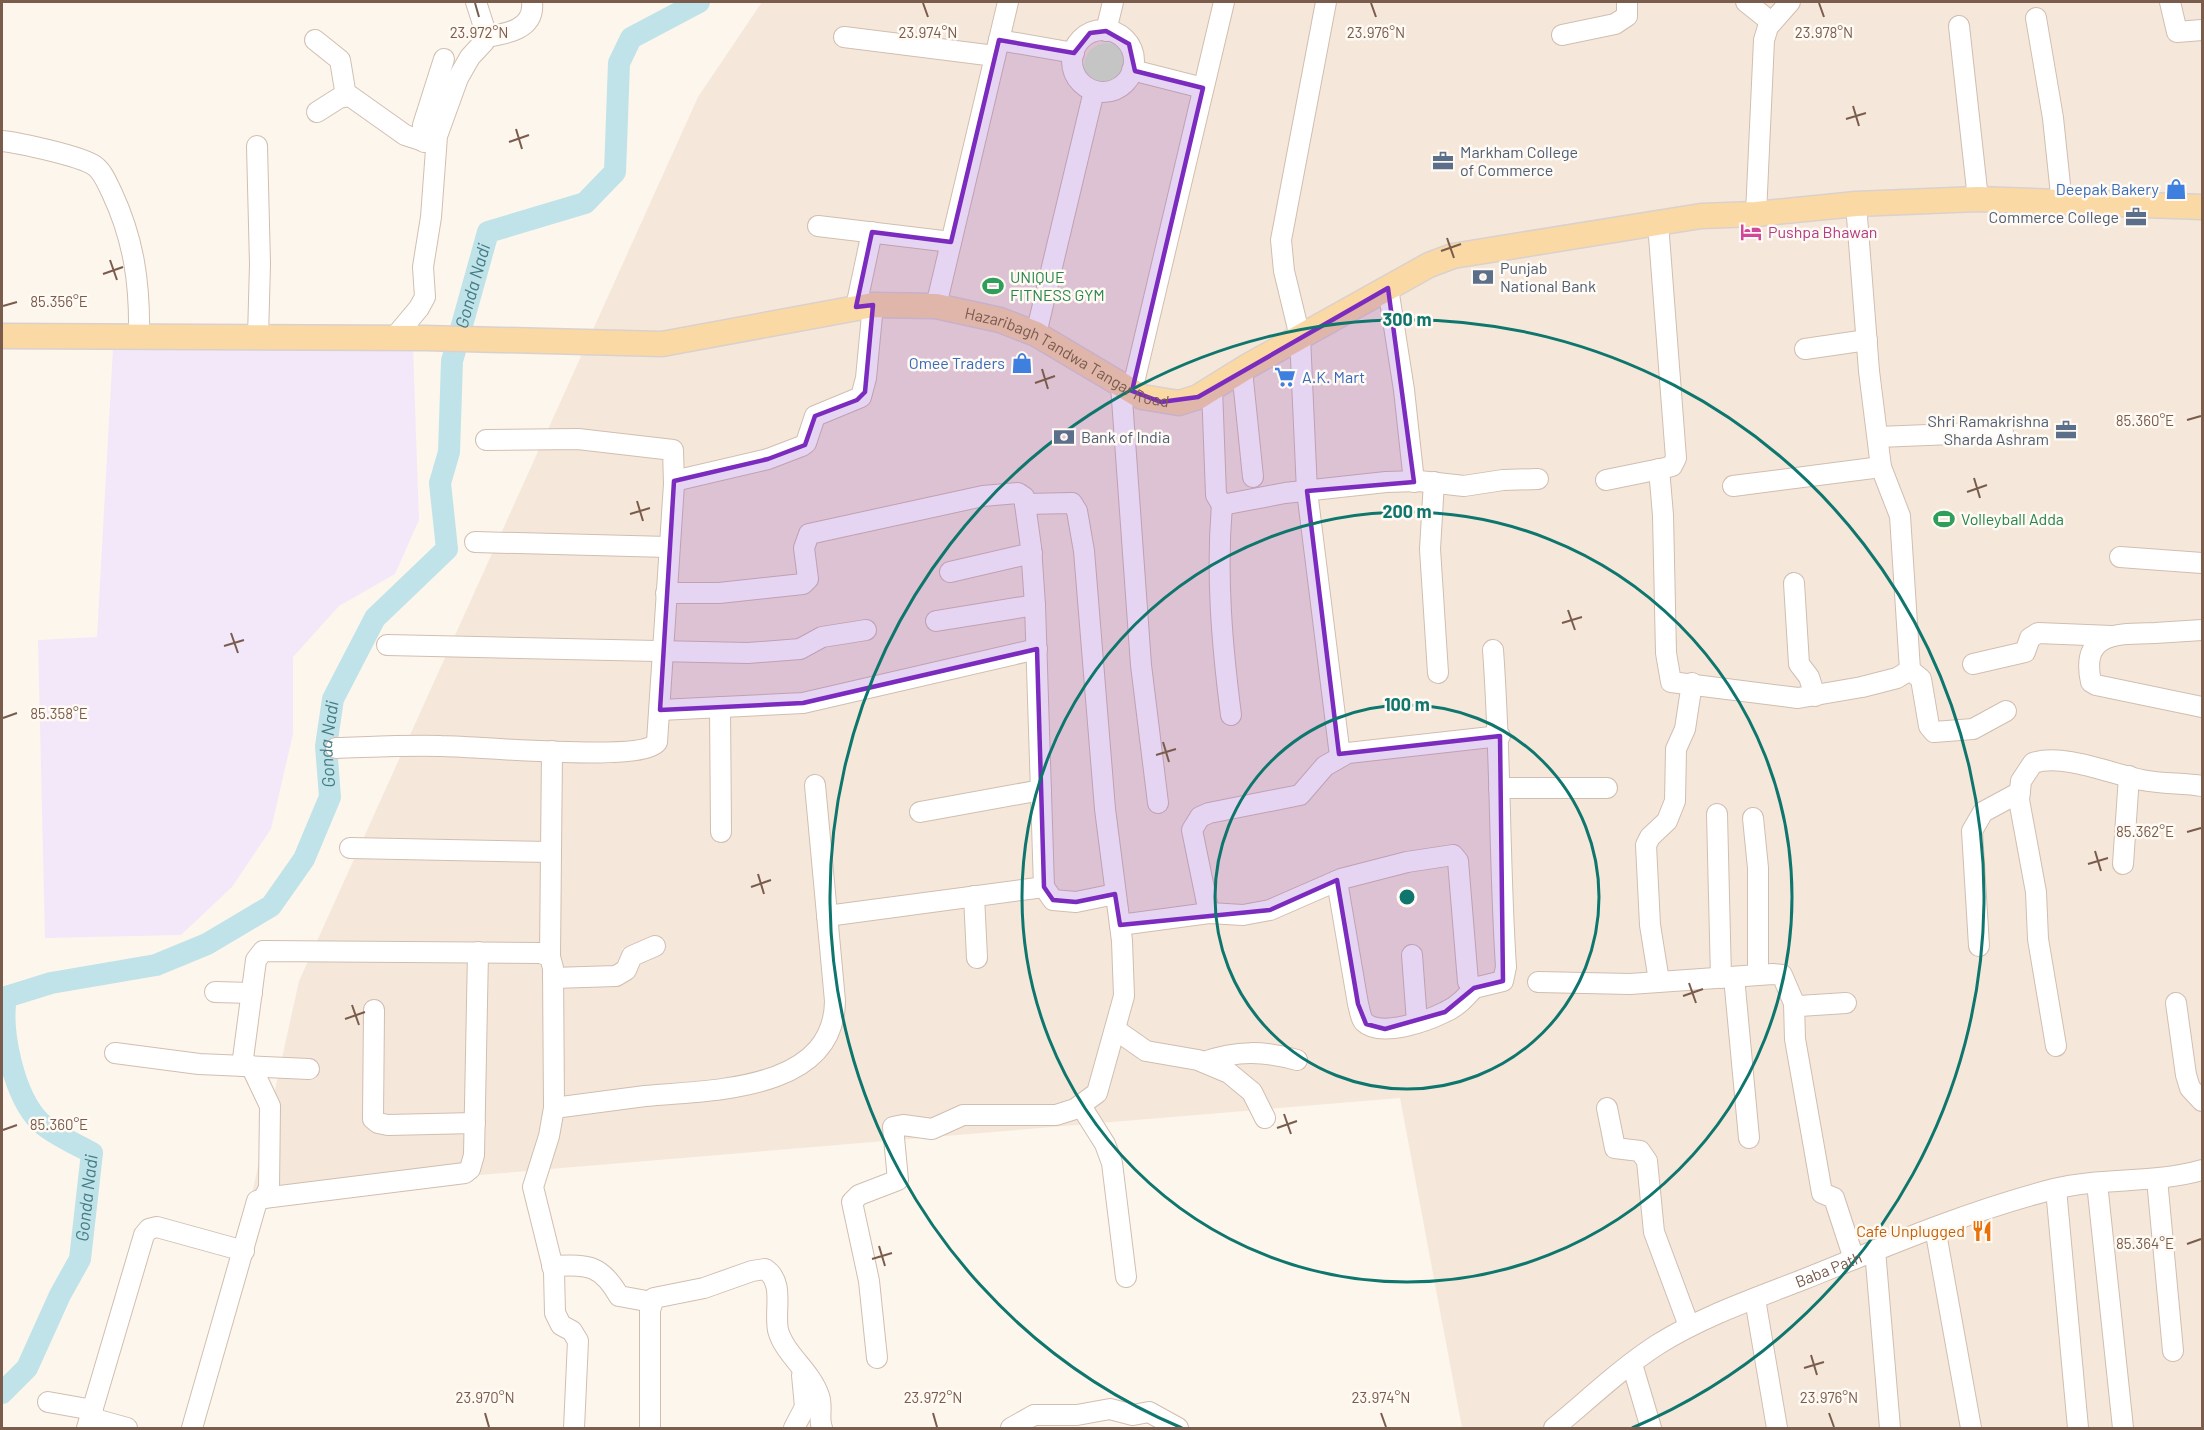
<svg xmlns="http://www.w3.org/2000/svg" width="2204" height="1430" font-family="Barlow,sans-serif">
<rect width="100%" height="100%" fill="#fdf6ec"/>
<polygon fill="#f5e8da" points="762,2 2202,2 2202,1428 1462,1428 1400,1098 252,1194 299,981 698,97"/>
<polygon fill="#f3e8fa" points="113,348 413,348 419,520 395,574 339,606 293,657 293,734 271,829 232,887 181,935 45,938 38,640 97,637"/>
<circle fill="#d8ecc9" cx="1107" cy="66" r="23"/>
<g fill="none" stroke-linecap="round" stroke-linejoin="round">
<path stroke="#bfe3e8" stroke-width="22" id="s1" d="M2,1393l25,-25 33,-73 20,-36 12,-106c-16,-9 -38,-18 -52,-31 -26,-26 -40,-90 -34,-125l45,-14 105,-18 51,-21 64,-38 33,-47 26,-62 -4,-51 7,-47 42,-81 72,-69 -7,-66 9,-31 3,-91 36,-129 97,-29 30,-31 4,-109 12,-25 68,-36"/>
<defs>
<g id="minor">
<polyline points="1326,2 1281,240 1284,271 1300,337 1307,491 1340,756"/>
<polyline points="1746,2 1771,22"/>
<polyline points="2170,2 2177,32 2202,30"/>
<polyline points="2036,18 2053,118 2062,204"/>
<polyline points="1959,26 1978,199"/>
<circle cx="1103" cy="61" r="31"/>
<polyline points="1106,31 1113,2"/>
<polyline points="1562,35 1615,24 1627,16 1627,2"/>
<path d="M485,37c22,-3 50,-8 47,-35"/>
<polyline points="844,37 995,56"/>
<polyline points="315,40 340,60 346,96"/>
<polyline points="999,40 1074,53"/>
<polyline points="1132,70 1203,88"/>
<polyline points="317,112 339,98 350,96 405,135 436,145"/>
<path d="M2,141c18,2 79,15 93,25 8,6 12,17 17,27 22,47 28,91 27,143"/>
<polyline points="424,142 423,125 444,59"/>
<polyline points="257,146 260,264 258,337"/>
<polyline points="1756,214 1764,40 1768,27 1790,2"/>
<polyline points="818,226 951,242"/>
<polyline points="1388,288 1404,390 1414,482"/>
<polyline points="936,306 1008,2"/>
<polyline points="856,307 872,232"/>
<polyline points="1036,334 1094,91"/>
<polyline points="394,338 419,308 425,297 423,267 431,217 437,136 458,78 470,57 484,42 485,30 476,2"/>
<polyline points="1805,349 1867,340"/>
<polyline points="1242,370 1253,477"/>
<polyline points="1121,385 1141,665 1158,803"/>
<polyline points="1212,388 1216,495 1222,505 1285,493 1386,482 1419,481 1464,486 1503,480 1538,479"/>
<polyline points="1132,391 1224,2"/>
<polyline points="1878,437 2003,432"/>
<polyline points="1659,469 1663,515 1666,653 1671,682 1798,698 1862,687 1897,678 1910,670 1900,516 1881,467 1869,371 1856,204"/>
<polyline points="1606,480 1665,468 1672,466 1676,458 1658,223"/>
<polyline points="674,481 768,459 802,446 806,443 815,416 861,397 866,378 873,305"/>
<polyline points="1434,482 1430,549 1438,673"/>
<polyline points="1733,486 1881,467"/>
<path d="M1222,505c-6,70 0,140 9,210"/>
<polyline points="475,542 668,547"/>
<polyline points="2120,557 2202,563"/>
<polyline points="950,572 1032,553"/>
<polyline points="1794,583 1799,664 1809,677 1815,696"/>
<polyline points="666,593 719,593 803,584 808,579 804,548 809,534 983,496 1018,493 1024,497 1031,547 1035,605 1044,887 1053,900 1076,902 1115,894"/>
<polyline points="936,621 1035,605"/>
<path d="M2202,630c-15,1 -31,2 -47,3 -36,1 -75,-2 -64,49l5,3 106,22"/>
<polyline points="387,645 748,653 800,649 822,637 866,630"/>
<polyline points="1973,664 2025,652 2030,638 2038,633 2112,636"/>
<polyline points="1910,670 1921,679 1929,726 1934,732 1973,729 2006,711"/>
<polyline points="720,707 721,832"/>
<polyline points="660,710 803,703 1037,649"/>
<path d="M336,748c35,-1 70,-3 105,-2 33,0 201,17 216,-4l17,-258 -1,-34 -95,-11 -92,1"/>
<polyline points="1499,788 1607,788"/>
<polyline points="920,812 1041,790"/>
<polyline points="1717,814 1721,978"/>
<polyline points="1753,818 1758,868 1758,975"/>
<polyline points="350,848 551,852"/>
<polyline points="2123,864 2129,776"/>
<path d="M1337,881l21,123c2,6 2,13 6,18 17,16 63,-1 81,-10 12,-5 20,-14 29,-24"/>
<polyline points="974,896 977,958"/>
<polyline points="1209,913 1192,830 1200,817 1209,813 1300,795 1325,766 1348,753 1500,736"/>
<polyline points="827,916 1044,887"/>
<path d="M1120,925l89,-12 34,2 27,-5 71,-31 66,-17 46,-7 5,6 10,121 6,6 29,-7 3,-14c-7,-105 -5,-211 -13,-317"/>
<polyline points="1979,946 1972,831 1983,812 2020,792"/>
<polyline points="1412,955 1417,1022"/>
<polyline points="550,957 552,751"/>
<polyline points="1734,977 1749,1138"/>
<polyline points="553,978 616,976 626,970 632,956 655,946"/>
<polyline points="1659,981 1650,925 1646,845 1650,837 1667,821 1675,801 1676,749 1685,729 1692,683"/>
<polyline points="1538,982 1630,984 1773,974 1782,975 1794,1003 1799,1006 1846,1003"/>
<polyline points="215,992 252,993"/>
<polyline points="1794,1003 1795,1039 1822,1193 1834,1198 1854,1259"/>
<polyline points="2176,1003 2186,1075 2190,1088 2202,1101"/>
<polyline points="374,1010 373,1119 378,1123 388,1125 475,1123"/>
<polyline points="1116,1030 1146,1051 1198,1060 1229,1073 1252,1092 1265,1118"/>
<path d="M2056,1046l-18,-107 -2,-47 -17,-92 2,-19 12,-18c31,-10 78,11 109,17 20,4 41,3 60,6"/>
<polyline points="115,1053 199,1064 309,1069"/>
<path d="M1204,1062c33,-12 60,-11 93,-2"/>
<polyline points="242,1066 256,960 263,951 541,953 550,957 553,968 554,1108 549,1136 533,1187 554,1272 555,1313 561,1325 572,1331 578,1341 574,1428"/>
<polyline points="251,1066 270,1106 269,1188 264,1198"/>
<polyline points="1081,1106 1105,1144 1112,1163 1126,1277"/>
<path d="M554,1108c30,-4 61,-8 91,-12 65,-6 189,-4 190,-95l-20,-216"/>
<polyline points="1607,1108 1615,1148 1640,1151 1647,1161 1654,1232 1689,1326"/>
<polyline points="2157,1179 2173,1351"/>
<polyline points="2097,1183 2123,1428"/>
<polyline points="2056,1189 2078,1428"/>
<polyline points="1935,1228 1971,1428"/>
<polyline points="1875,1250 1890,1428"/>
<path d="M552,1266c35,-1 48,-3 67,30l33,6"/>
<polyline points="1755,1299 1777,1428"/>
<polyline points="877,1358 869,1281 852,1202 859,1195 898,1180 893,1127 903,1125 932,1129 963,1115 1056,1115 1075,1109 1097,1093 1124,996 1122,941 1105,809 1084,551 1077,511 1072,503 1025,504"/>
<polyline points="1632,1364 1651,1428"/>
<polyline points="48,1402 93,1410"/>
<polyline points="91,1418 127,1428"/>
<polyline points="87,1428 144,1235 149,1229 157,1227 244,1251"/>
<polyline points="192,1428 257,1201 264,1198 465,1173 470,1169 474,1155 478,952"/>
<path d="M650,1428v-118l4,-12 50,-10 48,-17 13,-2c20,13 9,41 13,61 6,24 33,41 41,66 4,11 -1,22 3,32"/>
<polyline points="794,1428 805,1407 802,1375"/>
<polyline points="1011,1428 1034,1415 1077,1415 1110,1409 1133,1415 1149,1412 1178,1428"/>
<path id="s2" d="M1554,1428c34,-28 66,-59 103,-83 44,-28 96,-46 145,-65 82,-33 166,-69 252,-91 49,-12 100,-5 148,-19"/>
</g>
<g id="major">
<path id="s3" d="M2,336l423,2 237,6 211,-39 63,1 64,14 36,14 106,63 37,6 19,-6 50,-31 181,-101 24,-9 248,-40 55,-2 100,-10 122,-5 224,8"/>
</g>
</defs>
<use href="#minor" stroke="#d1beb0" stroke-width="22"/>
<use href="#major" stroke="#dad1cd" stroke-width="27"/>
<use href="#minor" stroke="#fff" stroke-width="20"/>
<use href="#major" stroke="#fbd9a5" stroke-width="24"/>
</g>
<path fill="#7b2cbf" fill-opacity="0.2" stroke="#7b2cbf" stroke-width="4.5" stroke-linejoin="round" d="M1106,31l23,13 6,27 68,17 -71,303 29,11 37,-5 190,-109 26,194 -107,9 32,263 161,-18 3,245 -29,7 -29,24 -60,17 -19,-5 -8,-20 -21,-124 -67,30 -150,15 -5,-31 -39,8 -23,-2 -9,-13 -7,-238 -234,54 -143,7 14,-229 94,-22 37,-14 10,-29 42,-16 8,-8 8,-87 -17,2 16,-75 79,10 48,-202 75,13 16,-20z"/>
<path fill="none" stroke="#7a5c4d" stroke-width="2" d="M475,3l4,14M923,3l5,14M1371,3l5,14M1819,3l5,14M1853,106l6,20M1846,119l20,-6M516,129l6,20M509,142l20,-7M1447,238l7,20M1441,251l20,-7M110,260l7,20M103,274l20,-7M3,306l14,-4M1042,369l6,20M1035,383l20,-7M2187,420l14,-4M1974,478l6,20M1967,492l20,-7M637,501l6,20M630,514l20,-6M1568,610l7,20M1562,623l20,-6M231,633l7,20M224,646l20,-6M3,718l14,-5M1163,742l6,20M1156,755l20,-6M2187,832l14,-4M2095,851l6,20M2088,864l20,-6M758,874l6,20M751,887l20,-7M1689,983l7,20M1683,996l20,-7M352,1005l7,20M345,1019l20,-7M1284,1114l7,20M1277,1128l20,-7M3,1130l14,-5M2187,1244l14,-5M879,1246l6,20M872,1259l20,-6M1811,1355l6,20M1804,1368l20,-6M485,1413l4,14M933,1413l4,14M1381,1413l5,14M1829,1413l5,14"/>
<g fill="none" stroke="#0f766e" stroke-width="3">
<circle cx="1407" cy="897" r="192"/>
<circle cx="1407" cy="897" r="385"/>
<path d="M1182 1428A577 577 0 1 1 1632 1428"/>
</g>
<defs>
<symbol id="office-bare" viewBox="-9 -9 18 18"><path d="M-6-3h4V-5.5h4V-3h4V5H-6ZM-1-4.5V-3h2v-1.5ZM-6 0V1H6V0Z" fill="#5c6f8a" stroke="#fffaf3" stroke-width="2.5" paint-order="stroke"/></symbol>
<symbol id="shop-bare" viewBox="-9 -9 18 18"><path d="M-5-2.5h2.3a2.7 3.5 0 0 1 5.4 0H5L5.5 6h-11ZM-1.5-2.5h3a1.5 2.3 0 0 0-3 0Z" fill="#3f7fe0" stroke="#fffaf3" stroke-width="2.5" paint-order="stroke"/></symbol>
<symbol id="hotel-bare" viewBox="-9 -9 18 18"><path d="M-6-4.5h1.5V1H6V5H4.5V3h-9V5H-6ZM-4 0a1.8 1.8 0 1 1 3.6 0ZM.5 0V-2.5h3Q6-2.5 6 0Z" fill="#d1479c" stroke="#fffaf3" stroke-width="2.5" paint-order="stroke"/></symbol>
<symbol id="bank-bare" viewBox="-9 -9 18 18"><path d="M-6-4H6V4H-6ZM0-2.3a2.3 2.3 0 1 0 0 4.6a2.3 2.3 0 1 0 0-4.6Z" fill="#5c6f8a" stroke="#fffaf3" stroke-width="2.5" paint-order="stroke"/></symbol>
<symbol id="stadium-bare" viewBox="-9 -9 18 18"><path d="M0-5a6.5 5 0 1 0 0 10a6.5 5 0 1 0 0-10ZM-3.5-1.8h7v3.6h-7Z" fill="#2e9e5b" stroke="#fffaf3" stroke-width="2.5" paint-order="stroke"/></symbol>
<symbol id="supermarket-bare" viewBox="-9 -9 18 18"><path d="M-6-5.5h2.5l.6 2H6L4.5 2H-2.5L-4.4-4H-6ZM-1.5 3.2a1.3 1.3 0 1 0 .1 0ZM3 3.2a1.3 1.3 0 1 0 .1 0Z" fill="#3f7fe0" stroke="#fffaf3" stroke-width="2.5" paint-order="stroke"/></symbol>
<symbol id="restaurant-bare" viewBox="-9 -9 18 18"><path d="M-5-6h1v4h1v-4h1v4h1v-4h1v5L-1.5 .5V6h-2V.5L-5-1ZM5-6V6H3V1.5H1.5Q1.5-4 5-6Z" fill="#e8710a" stroke="#fffaf3" stroke-width="2.5" paint-order="stroke"/></symbol>
</defs>
<g fill-rule="evenodd">
<use href="#office-bare" x="1428" y="146" width="30" height="30"/>
<use href="#shop-bare" x="2161" y="174" width="30" height="30"/>
<use href="#office-bare" x="2121" y="202" width="30" height="30"/>
<use href="#hotel-bare" x="1736" y="217" width="30" height="30"/>
<use href="#bank-bare" x="1468" y="262" width="30" height="30"/>
<use href="#stadium-bare" x="978" y="271" width="30" height="30"/>
<use href="#shop-bare" x="1007" y="348" width="30" height="30"/>
<use href="#supermarket-bare" x="1270" y="362" width="30" height="30"/>
<use href="#office-bare" x="2051" y="415" width="30" height="30"/>
<use href="#bank-bare" x="1049" y="422" width="30" height="30"/>
<use href="#stadium-bare" x="1929" y="504" width="30" height="30"/>
<use href="#restaurant-bare" x="1967" y="1216" width="30" height="30"/>
</g>
<g text-anchor="middle" stroke-width="5" stroke-linejoin="round" paint-order="stroke">
<g font-size="16" fill="#4e5e75" stroke="#fffaf3" text-anchor="start">
<text x="1460" y="158">Markham College<tspan x="1460" dy="18">of Commerce</tspan></text>
<text x="2119" y="223" text-anchor="end">Commerce College</text>
<text x="1500" y="274">Punjab<tspan x="1500" dy="18">National Bank</tspan></text>
<text x="2049" y="427" text-anchor="end">Shri Ramakrishna<tspan x="2049" dy="18">Sharda Ashram</tspan></text>
<text x="1081" y="443">Bank of India</text>
</g>
<g font-size="16" fill="#366cbe" stroke="#fffaf3" text-anchor="end">
<text x="2159" y="195">Deepak Bakery</text>
<text x="1005" y="369">Omee Traders</text>
<text x="1302" y="383" text-anchor="start">A.K. Mart</text>
</g>
<g font-size="16" fill="#b23c85" stroke="#fffaf3" text-anchor="start">
<text x="1768" y="238">Pushpa Bhawan</text>
</g>
<g font-size="16" fill="#27864d" stroke="#fffaf3" text-anchor="start">
<text x="1010" y="283">UNIQUE<tspan x="1010" dy="18">FITNESS GYM</tspan></text>
<text x="1961" y="525">Volleyball Adda</text>
</g>
<g font-size="16" fill="#7a5c4d" stroke="#fffaf3">
<text dy="6" stroke="none"><textPath href="#s3" startOffset="1080">Hazaribagh Tandwa Tangar Road</textPath></text>
<text dy="6" stroke="none"><textPath href="#s2" startOffset="320">Baba Path</textPath></text>
</g>
<g font-size="16" fill="#c56008" stroke="#fffaf3" text-anchor="end">
<text x="1965" y="1237">Cafe Unplugged</text>
</g>
<g font-size="18" font-style="italic" fill="#437c86" stroke="#fffaf3">
<text dy="6" stroke="none"><textPath href="#s1" startOffset="1422">Gonda Nadi</textPath></text>
<text dy="6" stroke="none"><textPath href="#s1" startOffset="918">Gonda Nadi</textPath></text>
<text dy="6" stroke="none"><textPath href="#s1" startOffset="218">Gonda Nadi</textPath></text>
</g>
</g>
<g font-size="15" text-anchor="middle" fill="#7a5c4d" stroke="#fffaf3" stroke-width="5" stroke-linejoin="round" paint-order="stroke">
<text x="479" y="38">23.972°N</text>
<text x="928" y="38">23.974°N</text>
<text x="1376" y="38">23.976°N</text>
<text x="1824" y="38">23.978°N</text>
<text x="59" y="307">85.356°E</text>
<text x="2145" y="426">85.360°E</text>
<text x="59" y="719">85.358°E</text>
<text x="2145" y="837">85.362°E</text>
<text x="59" y="1130">85.360°E</text>
<text x="2145" y="1249">85.364°E</text>
<text x="485" y="1403">23.970°N</text>
<text x="933" y="1403">23.972°N</text>
<text x="1381" y="1403">23.974°N</text>
<text x="1829" y="1403">23.976°N</text>
</g>
<circle cx="1407" cy="897" r="9" fill="#0f766e" stroke="#fffaf3" stroke-width="3"/>
<g font-size="18" text-anchor="middle" font-weight="bold" fill="#0f766e" stroke="#fffaf3" stroke-width="5" stroke-linejoin="round" paint-order="stroke">
<text x="1407" y="326">300 m</text>
<text x="1407" y="518">200 m</text>
<text x="1407" y="711">100 m</text>
</g>
<rect width="2204" height="1430" fill="none" stroke="#7a5c4d" stroke-width="6"/>
</svg>
